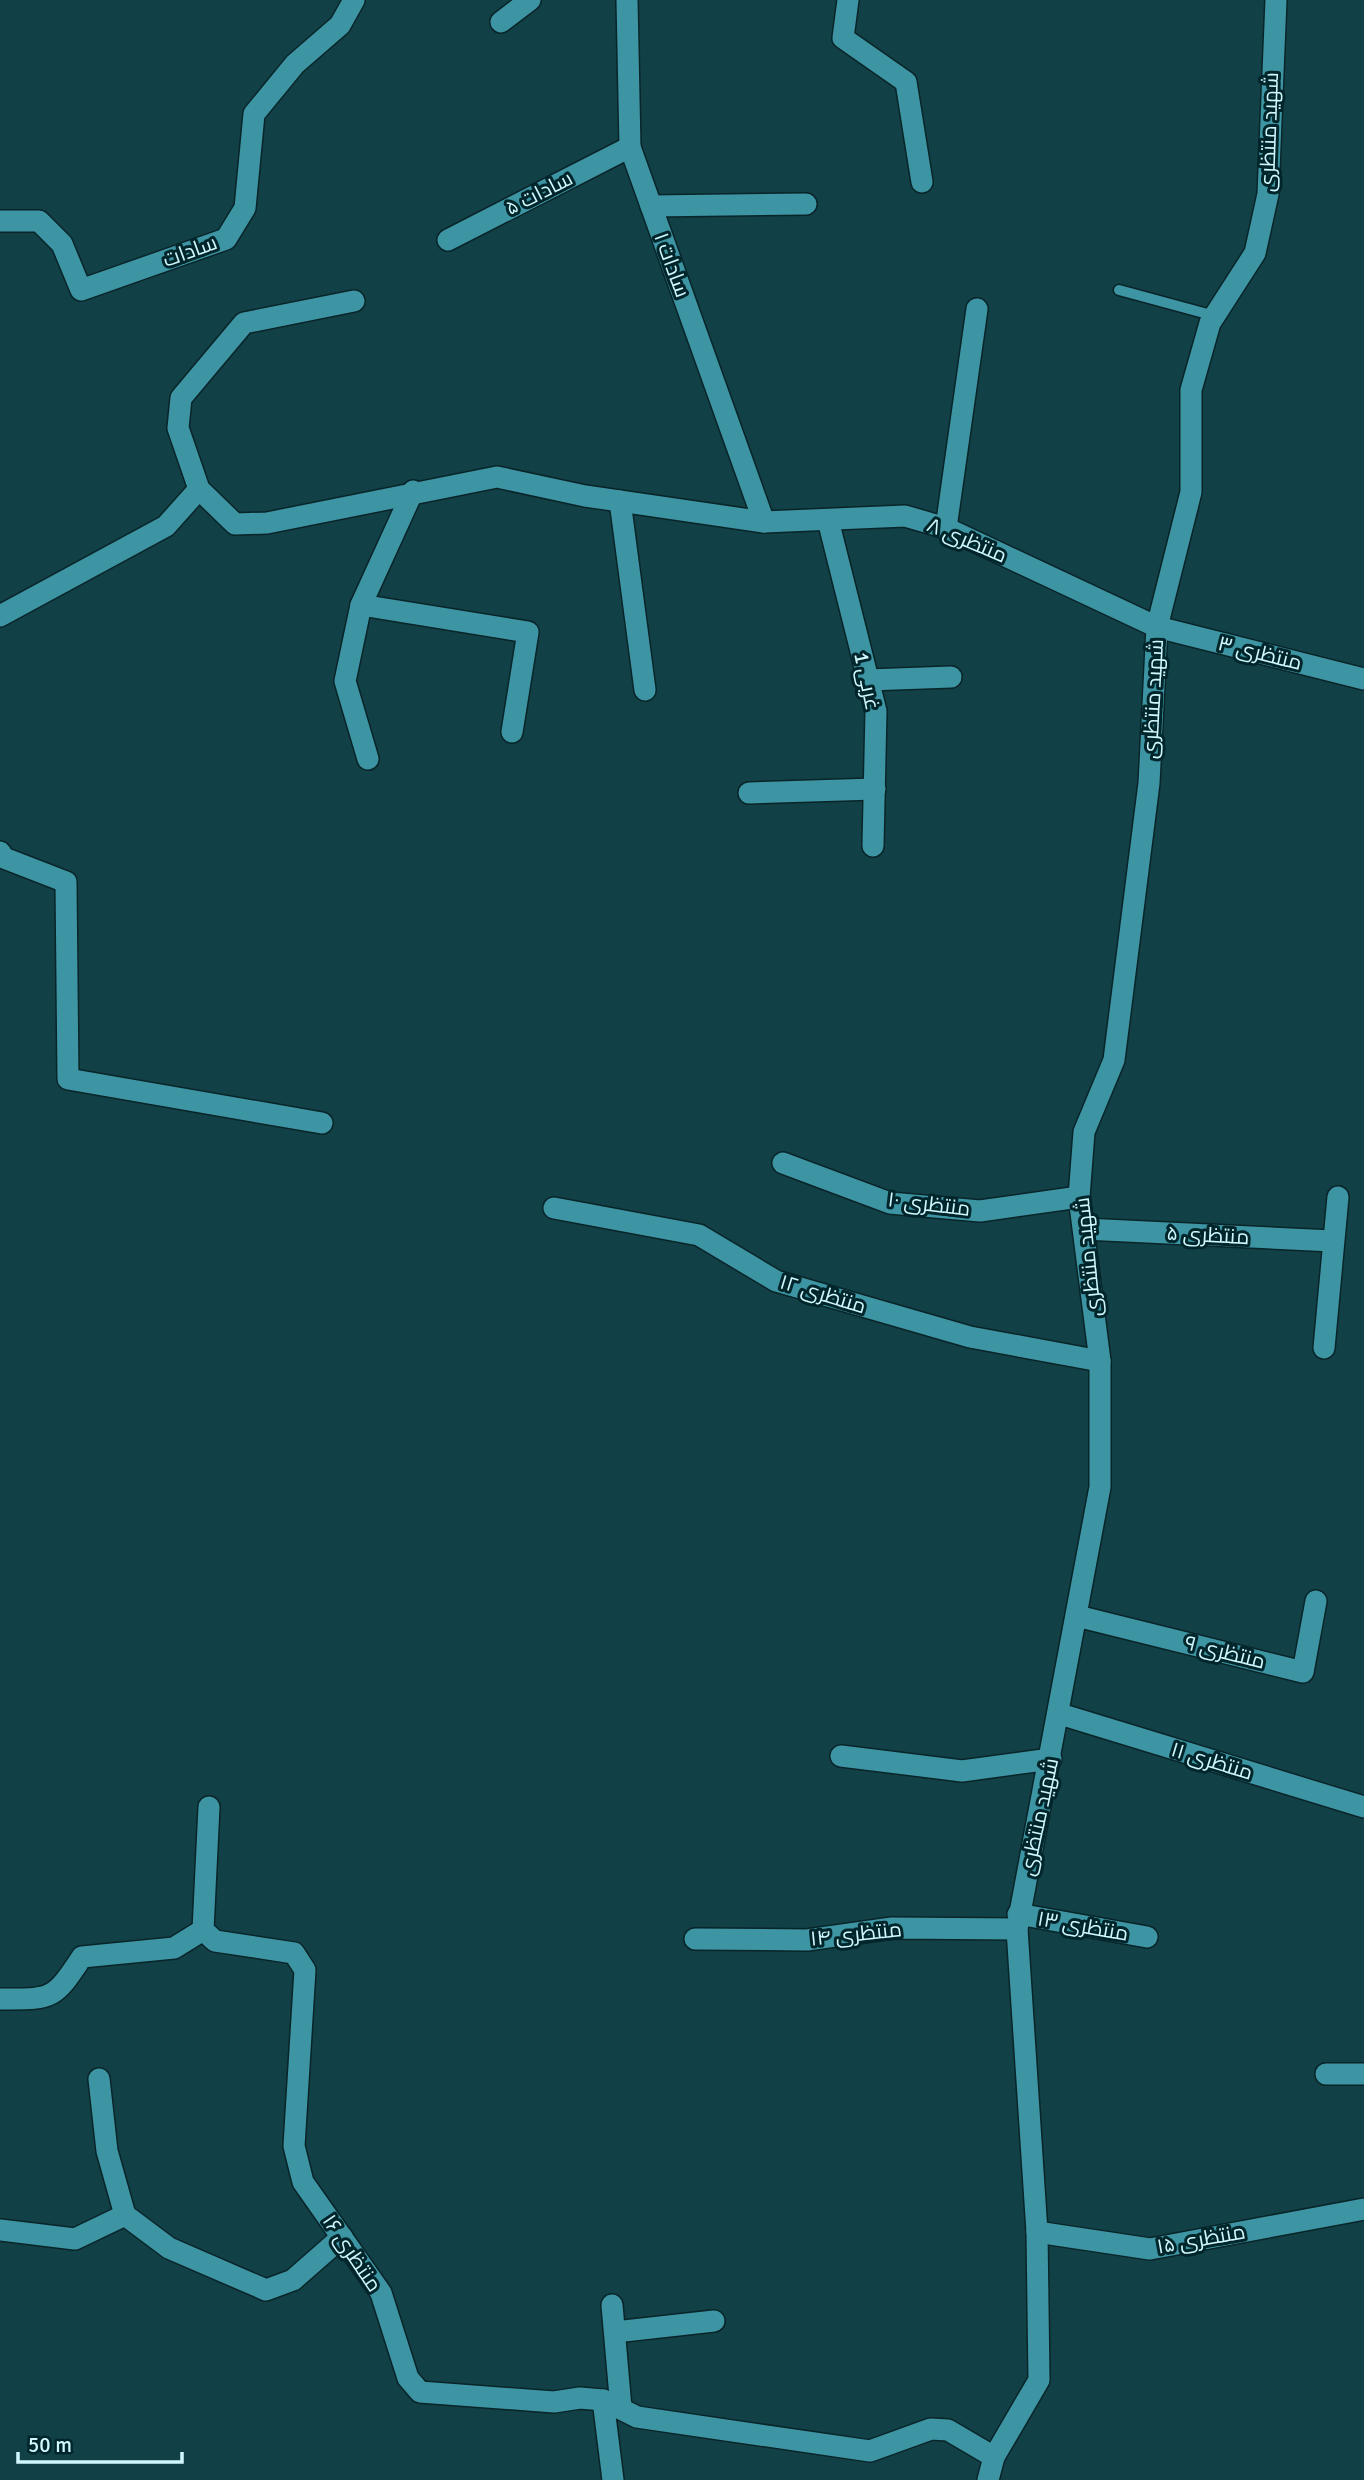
<svg xmlns="http://www.w3.org/2000/svg" width="1364" height="2480" font-family="Signika,Cairo,sans-serif">
<rect width="100%" height="100%" fill="#114047"/>
<g fill="none" stroke-linecap="round" stroke-linejoin="round">
<defs>
<polyline id="lane" points="1119,290 1215,316"/>
<g id="street">
<polyline points="627,0 630,147 764,522"/>
<polyline points="848,0 843,38 906,82 922,182"/>
<polyline points="501,22 530,0"/>
<polyline points="651,206 806,204"/>
<polyline points="0,221 39,221 62,244 81,290 226,239 245,208 254,114 295,64 340,25 354,0"/>
<polyline points="448,240 630,147"/>
<polyline points="354,301 244,323 181,398 178,428 199,489 235,524 267,523 497,477 585,496 764,522 905,516 946,528 1157,627 1364,679"/>
<polyline points="620,501 645,690"/>
<polyline points="828,520 876,711 873,846"/>
<polyline points="946,528 977,309"/>
<polyline points="361,605 528,632 512,732"/>
<polyline points="0,616 166,526 199,489"/>
<polyline points="868,680 951,677"/>
<polyline points="368,759 345,681 361,605 413,491"/>
<polyline points="749,793 875,789"/>
<polyline points="0,852 4,858 66,882 68,1079 322,1123"/>
<polyline points="783,1163 890,1203 980,1211 1079,1197"/>
<polyline points="554,1208 699,1235 776,1281 970,1337 1100,1361"/>
<polyline points="1084,1229 1332,1241"/>
<polyline points="1324,1348 1338,1197"/>
<polyline points="1077,1616 1303,1672 1316,1601"/>
<polyline points="1060,1714 1364,1807"/>
<polyline points="841,1756 962,1771 1051,1759"/>
<polyline points="209,1807 203,1930 215,1941 294,1953 305,1970 294,2146 303,2182 381,2293 408,2378 420,2392 554,2402 580,2398 603,2400 637,2417 870,2451 931,2429 948,2430 994,2457"/>
<polyline points="1018,1914 1147,1937"/>
<polyline points="695,1939 807,1940 892,1928 1017,1929"/>
<path d="M0,1999c52,0 53,2 82,-42l92,-9 29,-18"/>
<polyline points="1326,2074 1364,2074"/>
<polyline points="99,2079 107,2151 125,2215 169,2248 266,2290 293,2280 342,2237"/>
<polyline points="0,2230 75,2239 125,2215"/>
<polyline points="1037,2232 1150,2249 1364,2209"/>
<polyline points="612,2305 621,2408"/>
<polyline points="615,2332 714,2321"/>
<polyline points="603,2400 613,2480"/>
<polyline points="988,2480 994,2457 1039,2380 1037,2232 1017,1929 1100,1487 1100,1361 1079,1197 1084,1132 1114,1060 1149,783 1157,627 1191,492 1191,390 1210,323 1255,253 1268,194 1276,0"/>
</g>
</defs>
<use href="#lane" stroke="#092529" stroke-width="13"/>
<use href="#street" stroke="#092529" stroke-width="24"/>
<use href="#lane" stroke="#3d94a2" stroke-width="10"/>
<use href="#street" stroke="#3d94a2" stroke-width="21"/>
</g>
<g text-anchor="middle" stroke-width="6" stroke-linejoin="round" paint-order="stroke">
<g font-size="21" fill="#cff7fe" stroke="#00262b">
<text transform="translate(1269 132) rotate(-88)" y="7">شهید منتظری</text>
<text transform="translate(539 193) rotate(-27)" y="7">سادات ۵</text>
<text transform="translate(190 251) rotate(-20)" y="7">سادات</text>
<text transform="translate(672 265) rotate(70)" y="7">سادات ۱</text>
<text transform="translate(967 540) rotate(23)" y="7">منتظری ۸</text>
<text transform="translate(1260 653) rotate(14)" y="7">منتظری ۳</text>
<text transform="translate(867 681) rotate(78)" y="7">غربی 1</text>
<text transform="translate(1153 699) rotate(-87)" y="7">شهید منتظری</text>
<text transform="translate(929 1204) rotate(7)" y="7">منتظری ۱۰</text>
<text transform="translate(1208 1235) rotate(3)" y="7">منتظری ۵</text>
<text transform="translate(1088 1257) rotate(-96)" y="7">شهید منتظری</text>
<text transform="translate(823 1294) rotate(17)" y="7">منتظری ۱۲</text>
<text transform="translate(1225 1652) rotate(14)" y="7">منتظری ۹</text>
<text transform="translate(1212 1761) rotate(17)" y="7">منتظری ۱۱</text>
<text transform="translate(1039 1817) rotate(-78)" y="7">شهید منتظری</text>
<text transform="translate(1083 1926) rotate(10)" y="7">منتظری ۱۳</text>
<text transform="translate(856 1934) rotate(-6)" y="7">منتظری ۱۴</text>
<text transform="translate(1201 2239) rotate(-10)" y="7">منتظری ۱۵</text>
<text transform="translate(352 2253) rotate(56)" y="7">منتظری ۱۶</text>
</g>
</g>
<path d="M18 2452v10h164v-10" fill="none" stroke="#cff7fe" stroke-width="3.5"/>
<text x="28" y="2452" font-size="21" fill="#cff7fe" stroke="#00262b" stroke-width="5" paint-order="stroke">50 m</text>
</svg>
